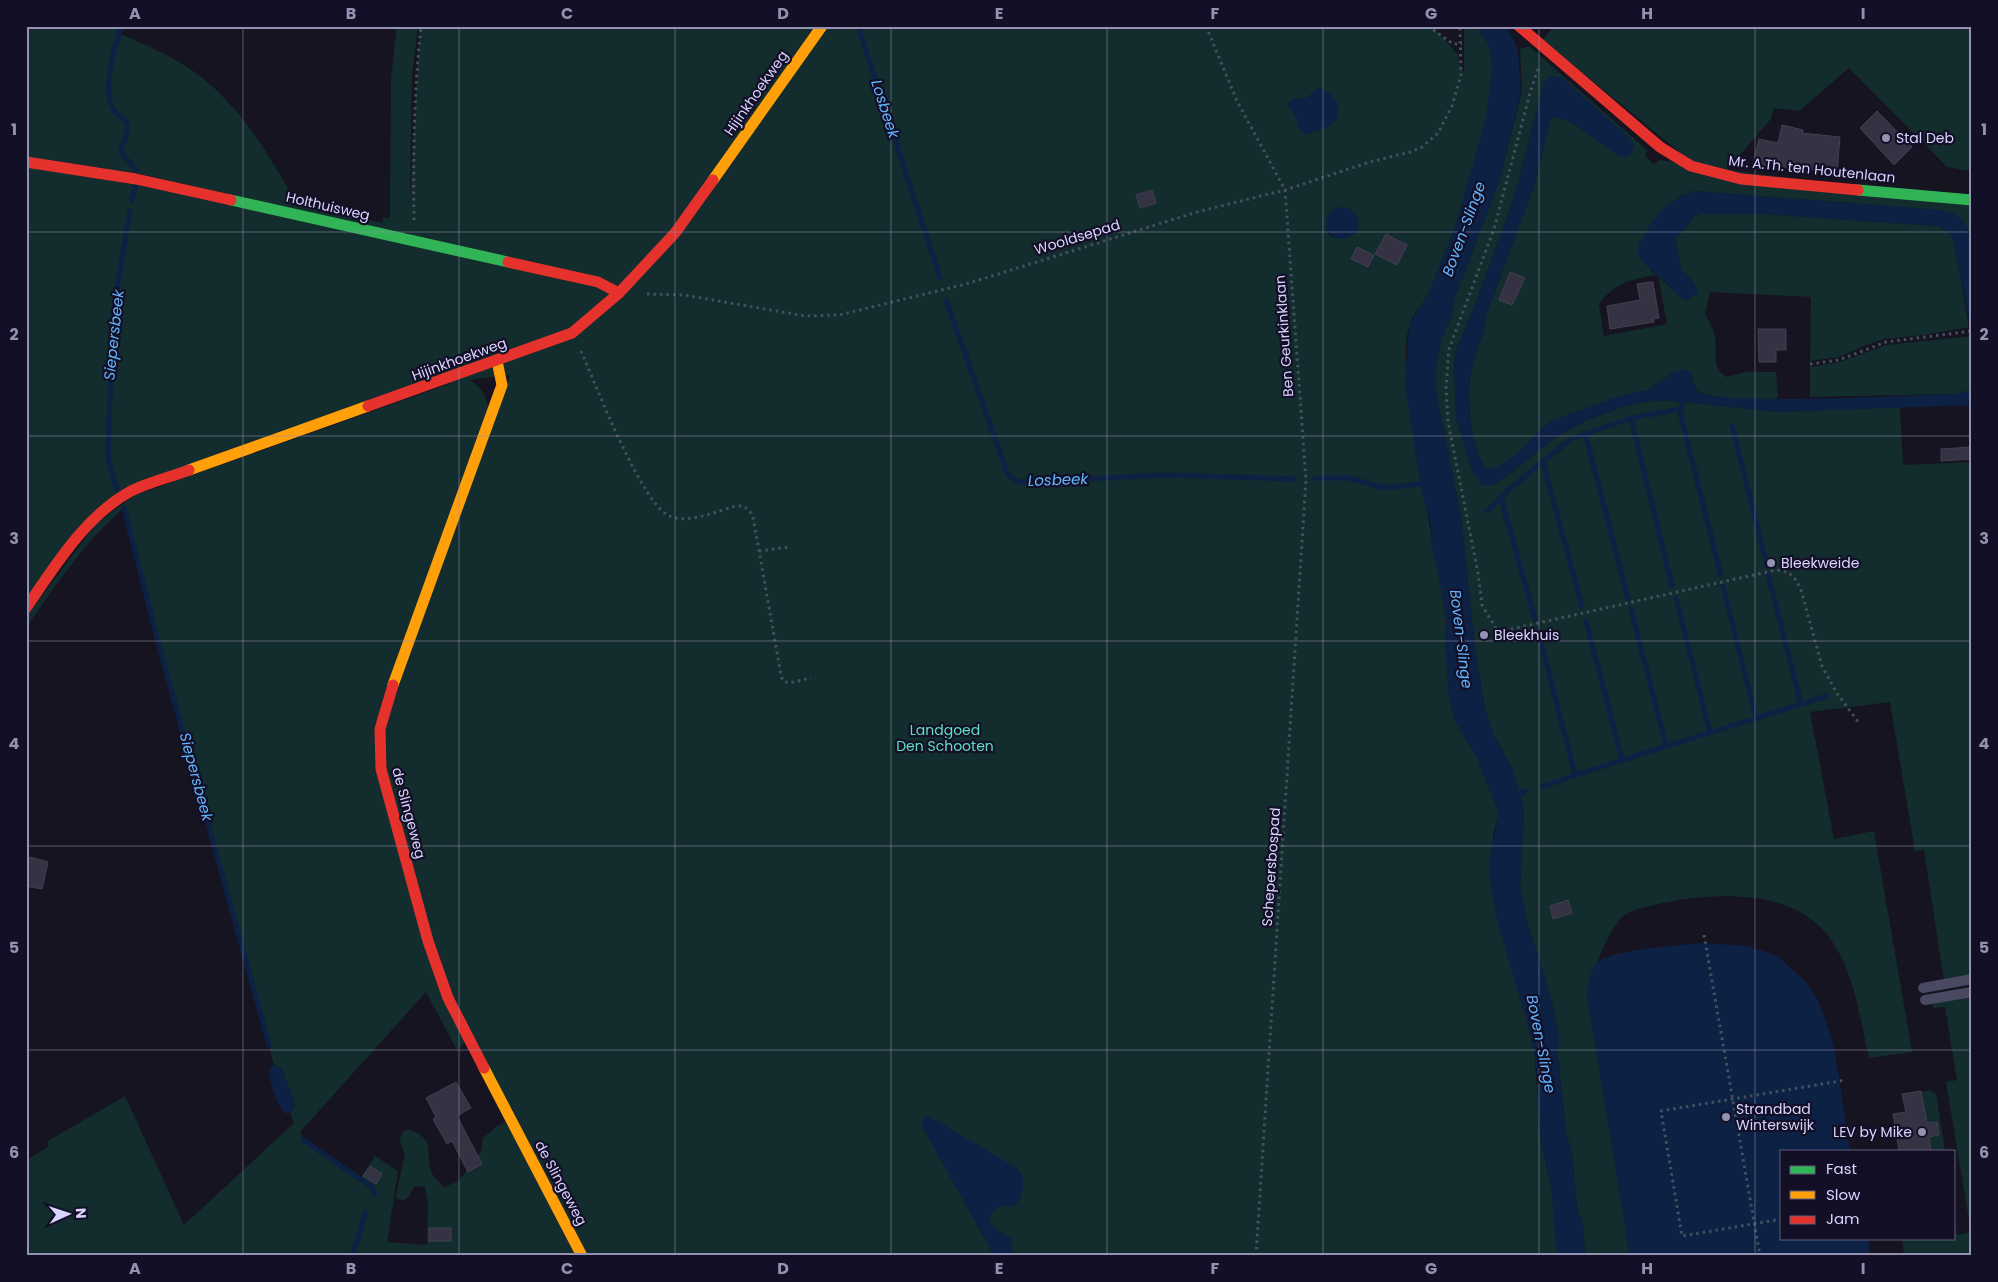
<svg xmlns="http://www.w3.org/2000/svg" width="1998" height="1282" font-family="Poppins,sans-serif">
<rect width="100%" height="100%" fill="#161421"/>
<g fill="#132c2d" fill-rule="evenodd">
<path d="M26,26h96l-1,8c24,11 50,21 72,37 47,33 77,85 104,134l86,18v-6l5,1 2,-2 1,-138 6,-52h21l-6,51 -2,127 10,-178h1013l25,29 1,8 5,9v-43l1,-3h11c5,7 12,14 14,23 13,53 -38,193 -61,244 -5,11 -17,21 -20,33 -8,32 1,68 5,99 14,115 42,227 66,340l17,43 1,8 -5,20 21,136 20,77 7,93 26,114h-980l-135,-260 -20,-56 -48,-171v-39l5,-22 121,-333 -40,5c14,9 19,20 18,36l-107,293c-11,52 6,95 19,146 18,66 35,125 66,187l-9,8 -31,-58 -126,140 4,8 56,39 15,-23 23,15 -11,71 40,3 1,-44 -3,-14 -11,-1 -5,11 -5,3 -7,-1 -1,-5 9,-40 -6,-13 4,-9 5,-3c29,11 17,20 23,42 2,6 9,12 13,16l15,-6 22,-30 2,-13 14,-12 10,-5 71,135h-552v-96l22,-13v-6l77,-45 59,129 110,-102 -4,-10 5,-5v-4l-14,-36 -7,-3 -116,-423 -34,-134c-39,33 -69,78 -98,120v-11l70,-93 37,-28 319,-113 -48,5 -280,101c-41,28 -70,70 -98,110v-432l142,23 240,55 1,-15 -5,4 -268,-61 -110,-16zM1346,209c11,3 14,12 10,24 -9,4 -17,7 -27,2 -4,-11 -5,-15 3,-24z"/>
<polygon points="1555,26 1972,26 1972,171 1947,167 1849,68 1799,111 1774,108 1771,119 1725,172 1692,162 1542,40"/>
<path d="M1529,46l118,104 -2,5 8,9 7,-4 312,44v47l-4,-22 -28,-19 -246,-19 -15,6 -29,73 36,30 5,-1 2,-18 -12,-12 -6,-30 14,-15 3,-7 9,-3h62l175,12 12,8 4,8 15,85 -46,8 -38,4 -19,6 -27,12 -29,4 1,-64 -101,-5 -5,22c4,7 8,14 10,23 2,15 -4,30 11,40l20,-5h30l2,26c-15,2 -66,2 -78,-6 -6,-3 -8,-14 -10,-21h-14l-28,19 -31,7 -120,71 -9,1c-17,-14 -21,-70 -18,-92 4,-22 14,-41 17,-64l48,-130 15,-63 6,-3 13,4 49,34h12l4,-10 -90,-63 -30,116 -40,110 -19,44 -1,16 2,50 17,55 26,9 54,-43 32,-18 40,-15 20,-4 20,-2 113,12 122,-5 3,58 69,-3v513l-28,6 -20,-131 -9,1 -25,-149 -80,10 24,127 40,-8 38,221 -43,6c-10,-42 -15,-93 -45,-127 -38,-43 -112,-38 -162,-28 -11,3 -26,5 -36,11 -15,9 -37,64 -39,81l43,261h-45l-2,-32 -6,-15 -5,-55 -6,-21 -8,-77 1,-23 -10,-42 -21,-66 -8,-36 4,-80 -3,-11 8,-7 -1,-2h-9l-8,-23 -18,-32 -9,-29 -9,-57 -14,-132 -25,-125v-24l5,-27 9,-20 6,-26 43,-112 12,-48 11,-43 -2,-42zM1658,275l9,49 -63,12 -5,-32c17,-22 32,-25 59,-29z"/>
<polygon points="1972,336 1972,390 1955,394 1810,397 1810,367 1840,362 1886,345"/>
<polygon points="1972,994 1972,1256 1904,1256 1902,1238 1954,1238 1954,1220 1957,1235 1971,1232 1946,1082 1957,1080 1945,1007 1933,1008 1933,1004 1936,1001"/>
<polygon points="1930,1090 1936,1094 1945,1151 1931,1151 1929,1137 1939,1135 1937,1122 1927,1123 1921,1092"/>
</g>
<g fill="#0d2144">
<path d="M1476,26h31l11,24 3,41 -22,91 -43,112 -6,26 -9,20 -5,27v24l25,125 14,132 9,57 9,29 18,32 8,23h11l-9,9 3,11 -4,80 8,36 21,66 10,42 -1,23 8,77 6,21 5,55 6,15 2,32h-27c-5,-26 -4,-54 -9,-80 -3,-15 -8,-29 -9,-44 -3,-28 -1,-56 -7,-84 -12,-59 -38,-116 -44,-176 -2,-22 11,-43 8,-64l-20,-51 -23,-37 -6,-28 -3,-52 1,-20 -9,-55 -5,-16 -1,-24 -9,-31 -17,-108 4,-61 19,-31 27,-67 31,-109 6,-47 -1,-13 -1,-11z"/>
<path d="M1552,76l10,2 69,61 3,6 -4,10 -4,2 -8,-2 -49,-34 -13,-4 -6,3 -15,63 -48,130c-3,23 -13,42 -17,64 -4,21 1,78 18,92 24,-2 45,-37 65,-49l64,-23 31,-7 28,-19 7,-2 7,2c2,7 3,17 9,21 22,14 217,3 256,2l17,-4v15l-194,7 -113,-12 -20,2 -20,4 -41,15 -31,18 -54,43 -9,4 -8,-1 -9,-12 -17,-55 -2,-50 1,-16 19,-44 40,-110 30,-117z"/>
<path d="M1318,88c16,3 30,24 13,37 -5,4 -11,4 -18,7 -4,1 -6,4 -10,1 -7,-5 -5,-11 -8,-17 -2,-4 -5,-6 -7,-9l1,-5 4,-3 13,-1z"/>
<path d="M1694,191l246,19c7,2 15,3 21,8 17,16 11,94 11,118l-18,-94 -4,-8 -12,-8 -175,-12h-62l-9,3 -3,7 -14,15 6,30 12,12 5,9 -2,5 -10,5c-9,-3 -13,-11 -20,-18 -10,-8 -21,-15 -27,-27 -3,-7 1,-12 4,-18 11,-22 27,-38 51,-46z"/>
<circle cx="1342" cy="223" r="16"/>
<path d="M1702,943l45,3 29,9 30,27 13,21 9,24 7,25 15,99h-68v87h86l2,18h-240l-43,-261c1,-11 3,-25 11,-33 12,-12 84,-17 104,-19z"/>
<path d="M274,1065l7,3 14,35 -2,7 -6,4c-8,-3 -21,-37 -17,-46z"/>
<path d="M927,1115l91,54c9,12 6,30 -6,38 -17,-4 -30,10 -16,23 4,3 10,5 15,8l2,18h-19l-72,-130 1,-8z"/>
</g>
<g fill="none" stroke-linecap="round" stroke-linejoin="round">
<g stroke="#0d2144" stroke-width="5">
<path d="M122,26c-8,20 -19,60 -10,81 3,8 13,10 15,18 2,11 -5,17 -6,27l15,18"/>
<polyline points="858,26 940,278"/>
<polyline points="132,200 135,186"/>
<polyline points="946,300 1008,475 1019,482 1167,475 1295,479"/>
<polyline points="1683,403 1680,412 1721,576"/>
<polyline points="1631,418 1672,586"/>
<polyline points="1732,426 1767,566"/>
<polyline points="1585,433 1628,599"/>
<polyline points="1543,462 1582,607"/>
<polyline points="1315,478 1350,478 1384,488 1427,483"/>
<polyline points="117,489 109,464 108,452 113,313 130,211"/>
<polyline points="1501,498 1535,619"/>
<polyline points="124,508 158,642 269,1045"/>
<polyline points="1487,511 1513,486 1571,439 1631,418 1681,409"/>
<polyline points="1768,574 1801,704"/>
<polyline points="1723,586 1756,718"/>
<polyline points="1676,598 1710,732"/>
<polyline points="1631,609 1666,746"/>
<polyline points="1586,621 1622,760"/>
<polyline points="1538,630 1575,775"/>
<polyline points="1542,787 1575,775 1827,696"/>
<polyline points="303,1140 372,1187 374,1194"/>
<polyline points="352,1256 366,1212"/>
</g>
</g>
<g fill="#343243" stroke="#433f54">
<polygon points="1877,111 1912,147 1894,165 1860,128"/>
<polygon points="1782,125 1803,130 1802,133 1840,137 1837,172 1753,164 1759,139 1778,143"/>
<polygon points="1152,190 1156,203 1140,208 1136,195"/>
<polygon points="1386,234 1407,245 1397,265 1375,254"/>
<polygon points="1357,247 1374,255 1368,267 1351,259"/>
<polygon points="1510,272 1525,278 1512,305 1499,300"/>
<polygon points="1650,282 1653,282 1659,318 1653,319 1654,322 1610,329 1607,306 1640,300 1637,284"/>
<polygon points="1758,329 1786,329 1786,350 1776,350 1776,362 1759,362"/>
<polygon points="1972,447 1972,459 1941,461 1941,449"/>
<polygon points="26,856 48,862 42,889 26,886"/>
<polygon points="1568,900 1572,913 1553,919 1550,906"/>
<polygon points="456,1082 471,1108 457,1116 482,1164 468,1172 452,1141 447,1144 433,1119 436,1117 426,1098"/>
<polygon points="1921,1091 1927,1123 1937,1122 1939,1135 1929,1137 1931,1151 1899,1151 1893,1114 1906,1112 1902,1094"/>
<polygon points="370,1166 382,1174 376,1184 363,1176"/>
<rect x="429" y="1228" width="22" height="13"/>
</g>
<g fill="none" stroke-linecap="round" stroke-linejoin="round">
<g stroke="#44505f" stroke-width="3" stroke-dasharray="2.5 4" stroke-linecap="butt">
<polyline points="1206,26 1237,101 1285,190 1306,480 1256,1256"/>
<polyline points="1428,26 1453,44 1462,44"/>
<path d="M1538,69l-8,24 -36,136 -45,120 -3,38 2,35 30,151 4,32 16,27 278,-62c15,1 19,7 25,20l21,76 14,26 23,31"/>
<path d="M414,220c-1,-65 0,-129 7,-194"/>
<polyline points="647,294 684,295 805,316 839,315 966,284 1197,212 1285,190 1370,162 1410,152 1422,147 1438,133 1452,106 1461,75 1460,26"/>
<path d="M581,351c14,31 62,159 91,166 20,6 45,-6 64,-11 10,0 13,3 17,11l28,158 2,6 6,2 22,-5"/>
<polyline points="1810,364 1839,360 1886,342 1972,331"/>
<polyline points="759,551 789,547"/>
<polyline points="1704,935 1760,1256"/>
<polyline points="1782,1219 1682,1236 1661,1111 1846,1080"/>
</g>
<g stroke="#4a4962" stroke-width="10">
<polyline points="1923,988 1972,979"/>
<polyline points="1925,1000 1972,992"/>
</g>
<g stroke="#30b455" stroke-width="11">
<polyline points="1858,190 1972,200"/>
<polyline points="231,200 508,262"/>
</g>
<g stroke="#ff9f0a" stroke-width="11">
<polyline points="713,180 822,26"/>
<polyline points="189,470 368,406"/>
<polyline points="393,685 502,385 497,361"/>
<polyline points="484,1068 582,1256"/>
</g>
<g stroke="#e5322d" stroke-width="11">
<polyline points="1519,26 1660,147 1691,166 1741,179 1858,190"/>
<polyline points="26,162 136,179 231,200"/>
<polyline points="508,262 598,282 619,293"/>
<polyline points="368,406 572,333 619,293 675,233 713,180"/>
<path d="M26,608c29,-42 59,-92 105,-117 18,-9 40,-14 58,-21"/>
<polyline points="393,685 380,729 381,769 428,941 448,998 484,1068"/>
</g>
</g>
<path fill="none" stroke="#9591b1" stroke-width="1" stroke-opacity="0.55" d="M243,26v1230M459,26v1230M675,26v1230M891,26v1230M1107,26v1230M1323,26v1230M1539,26v1230M1755,26v1230M26,232h1946M26,436h1946M26,641h1946M26,846h1946M26,1050h1946"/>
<g fill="#9591b1" stroke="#130f26" stroke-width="2">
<circle cx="1886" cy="138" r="5"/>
<circle cx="1771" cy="563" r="5"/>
<circle cx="1484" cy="635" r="5"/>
<circle cx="1726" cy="1117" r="5"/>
<circle cx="1922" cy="1132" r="5"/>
</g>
<g text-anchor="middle" stroke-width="4.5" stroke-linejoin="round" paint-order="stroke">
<g font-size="14" fill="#d9d4ff" stroke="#130f26">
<text transform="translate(756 93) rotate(-55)" y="5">Hijinkhoekweg</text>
<text transform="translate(1812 169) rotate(6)" y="5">Mr. A.Th. ten Houtenlaan</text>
<text transform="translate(328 206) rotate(13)" y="5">Holthuisweg</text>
<text transform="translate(1077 237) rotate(-17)" y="5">Wooldsepad</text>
<text transform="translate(1284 336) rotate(-94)" y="5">Ben Geurkinklaan</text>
<text transform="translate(459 359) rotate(-20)" y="5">Hijinkhoekweg</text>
<text transform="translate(409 813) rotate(75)" y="5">de Slingeweg</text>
<text transform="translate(1271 867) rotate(-86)" y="5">Schepersbospad</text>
<text transform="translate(561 1183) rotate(62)" y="5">de Slingeweg</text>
</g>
<g font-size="14" fill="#d9d4ff" stroke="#130f26" text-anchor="start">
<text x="1896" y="143">Stal Deb</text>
<text x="1781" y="568">Bleekweide</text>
<text x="1494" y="640">Bleekhuis</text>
<text x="1736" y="1114">Strandbad<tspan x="1736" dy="16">Winterswijk</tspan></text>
<text x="1912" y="1137" text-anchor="end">LEV by Mike</text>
</g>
<g font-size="14" fill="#5fe0c0" stroke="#130f26">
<text x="945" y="735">Landgoed<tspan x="945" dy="16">Den Schooten</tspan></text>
</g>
<g font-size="15" font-style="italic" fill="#62b6ff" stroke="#130f26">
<text transform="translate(885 109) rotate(72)" y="5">Losbeek</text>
<text transform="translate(1464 229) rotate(-70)" y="5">Boven-Slinge</text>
<text transform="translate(114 335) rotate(-84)" y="5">Siepersbeek</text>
<text transform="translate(1058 480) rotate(-2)" y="5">Losbeek</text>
<text transform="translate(1461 639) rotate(83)" y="5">Boven-Slinge</text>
<text transform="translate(196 777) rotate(75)" y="5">Siepersbeek</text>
<text transform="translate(1541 1044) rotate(79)" y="5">Boven-Slinge</text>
</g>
</g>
<rect width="1998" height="1282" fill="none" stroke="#130f26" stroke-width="55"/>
<rect x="1780" y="1150" width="175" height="90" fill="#130f26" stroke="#625e7d"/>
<rect x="1790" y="1166" width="25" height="8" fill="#30b455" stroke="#625e7d"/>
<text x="1826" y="1174" font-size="15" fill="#d9d4ff">Fast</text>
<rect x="1790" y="1191" width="25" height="8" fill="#ff9f0a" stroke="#625e7d"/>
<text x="1826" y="1200" font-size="15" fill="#d9d4ff">Slow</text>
<rect x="1790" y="1216" width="25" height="8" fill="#e5322d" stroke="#625e7d"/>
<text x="1826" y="1224" font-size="15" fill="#d9d4ff">Jam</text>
<g transform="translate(68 1214) rotate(87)" stroke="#130f26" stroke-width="4" paint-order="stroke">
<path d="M0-4L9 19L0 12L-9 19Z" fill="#d9d4ff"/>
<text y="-8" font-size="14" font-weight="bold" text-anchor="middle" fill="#d9d4ff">N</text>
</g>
<rect x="28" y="28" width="1942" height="1226" fill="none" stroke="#9591b1" stroke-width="2"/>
<g font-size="16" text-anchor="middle" font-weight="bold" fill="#9591b1">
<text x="135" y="19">A</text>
<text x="351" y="19">B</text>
<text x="567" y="19">C</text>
<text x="783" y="19">D</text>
<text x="999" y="19">E</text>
<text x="1215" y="19">F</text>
<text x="1431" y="19">G</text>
<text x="1647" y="19">H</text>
<text x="1863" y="19">I</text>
<text x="14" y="135">1</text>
<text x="1984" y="135">1</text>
<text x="14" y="340">2</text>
<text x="1984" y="340">2</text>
<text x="14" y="544">3</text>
<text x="1984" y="544">3</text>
<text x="14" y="749">4</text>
<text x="1984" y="749">4</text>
<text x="14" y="953">5</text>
<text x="1984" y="953">5</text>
<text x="14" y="1158">6</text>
<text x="1984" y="1158">6</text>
<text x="135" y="1274">A</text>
<text x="351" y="1274">B</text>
<text x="567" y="1274">C</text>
<text x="783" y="1274">D</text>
<text x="999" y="1274">E</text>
<text x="1215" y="1274">F</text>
<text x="1431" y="1274">G</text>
<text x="1647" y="1274">H</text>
<text x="1863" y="1274">I</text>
</g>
</svg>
